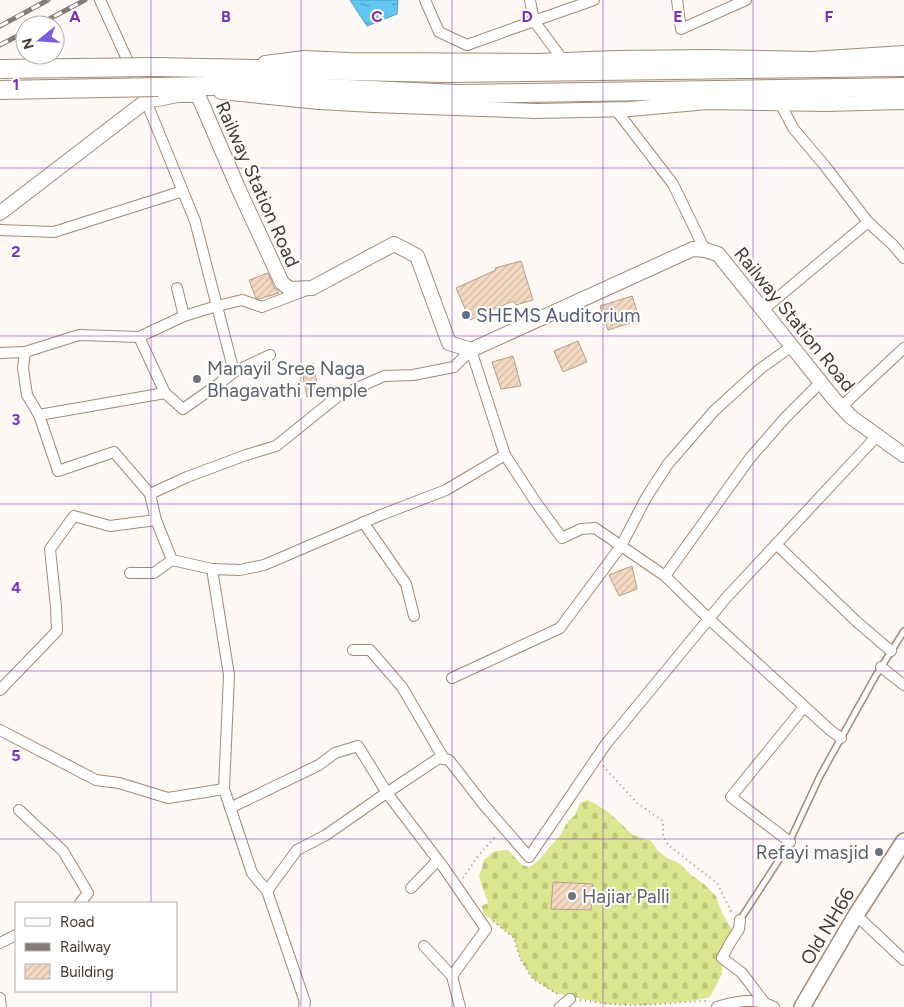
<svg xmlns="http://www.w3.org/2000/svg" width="904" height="1007" font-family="Figtree,sans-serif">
<defs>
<pattern id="cemetery-stones" width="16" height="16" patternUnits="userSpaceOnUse" patternTransform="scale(1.25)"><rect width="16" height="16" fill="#dae78f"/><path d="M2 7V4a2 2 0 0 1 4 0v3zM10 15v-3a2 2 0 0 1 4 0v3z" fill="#bcc77c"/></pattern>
<pattern id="water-ripples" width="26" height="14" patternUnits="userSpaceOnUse" patternTransform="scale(1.25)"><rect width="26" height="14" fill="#5fc7f1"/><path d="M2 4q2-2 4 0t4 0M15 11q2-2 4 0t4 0" fill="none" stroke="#50a3c4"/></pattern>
<pattern id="building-hatch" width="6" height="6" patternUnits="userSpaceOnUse" patternTransform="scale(1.25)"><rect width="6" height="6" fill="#f4d9c1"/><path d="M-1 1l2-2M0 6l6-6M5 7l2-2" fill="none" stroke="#d2bba6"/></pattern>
</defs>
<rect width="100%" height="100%" fill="#fff9f5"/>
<polygon fill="url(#cemetery-stones)" points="587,800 594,803 607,811 633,835 651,841 658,851 667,858 679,863 691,875 704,884 716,896 722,913 733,931 722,958 722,974 710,997 692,1001 643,1005 606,1004 555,993 532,978 520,958 514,938 484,914 481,906 488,903 479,877 484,860 495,851 508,850 522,865 530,867 539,860 561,834 568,821 575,815 580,803"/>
<polygon fill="url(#water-ripples)" stroke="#579cb7" points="350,0 398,0 397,14 367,26"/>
<g fill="url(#building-hatch)" stroke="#b79e88">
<polygon points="521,261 533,300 516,305 513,301 470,320 456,288 496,270 495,268"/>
<polygon points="268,273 274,287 279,293 259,299 256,298 249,280"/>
<polygon points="632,296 640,320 608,330 600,306"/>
<polygon points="578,341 587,362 563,372 554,351"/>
<polygon points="513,356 521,386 501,389 492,362"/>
<polygon points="313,363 319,393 307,397 302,371"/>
<polygon points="632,566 637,589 619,596 609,575"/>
<polygon points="553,882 593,884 591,910 551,909"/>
</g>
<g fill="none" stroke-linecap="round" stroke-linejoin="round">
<defs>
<polyline id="lane" points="740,920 786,849 820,776 875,677 904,631"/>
<g id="street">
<polyline points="100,0 146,101 195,221 234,372"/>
<polyline points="425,0 439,32 467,45 534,21 563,60"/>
<polyline points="530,0 534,21 594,0"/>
<polyline points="677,0 681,29 746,0"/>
<polyline points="780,103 793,128 825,166 868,222 893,245 904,258"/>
<polyline points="616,110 673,184 705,250"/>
<polyline points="0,230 54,232 183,191"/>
<polyline points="177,288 184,316 217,306 242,300 262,307 304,291"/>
<polyline points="763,310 868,222"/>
<polyline points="184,316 139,337 165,393 183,409 220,383 234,372 270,355"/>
<polyline points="25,352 23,368 27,395 39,415 58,471 114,452 150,494"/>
<polyline points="0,353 25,352 79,335 139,337"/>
<polyline points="841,407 904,348"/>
<polyline points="39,415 165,393"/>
<polyline points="363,522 406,584 414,616"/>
<polyline points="776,544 856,621 891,651"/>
<polyline points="212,569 240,570 264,565 381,515 446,490 505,455"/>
<polyline points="130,573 154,573 172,560"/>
<polyline points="665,576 750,458 785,418 821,382"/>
<polyline points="353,650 370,650 402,687 444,759"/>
<polyline points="881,667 904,685"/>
<polyline points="452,678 560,628 621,546 646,498 668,464 714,411 760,369 792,346"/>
<polyline points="0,690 57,631 56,607 50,549 74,516 110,526 156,520"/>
<polyline points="0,730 96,780 119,783 168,798 224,789"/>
<polyline points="230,808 319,765 335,753 358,746 387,793 444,868 486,929 452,976"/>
<polyline points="19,810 63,851 88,893 80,903"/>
<polyline points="790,842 731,797 804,707"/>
<polyline points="411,888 438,860"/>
<polyline points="267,891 297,850 326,835 382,796 439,758 449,760 484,805 529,857 606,744 726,598 877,436"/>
<polyline points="856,915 904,960"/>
<polyline points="740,920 739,929 730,943 722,958 742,973 764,1002"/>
<polyline points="0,943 16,935"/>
<polyline points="424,946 452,976 460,1007"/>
<polyline points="0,998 1,1007"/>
<polyline points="304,1007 305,1002 267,891 252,873 224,789 229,675 212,569 172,560 156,520 150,494 187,477 246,455 276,446 337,397 384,376 413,375 454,367 471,350 505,455 535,501 562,538 581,529 595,528 665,576 709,619 830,730 841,738"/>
<polyline points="560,1007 570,999"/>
<path d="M717,1007c19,-6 39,-10 57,0"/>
</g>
<g id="secondary">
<polyline points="265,63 304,58 349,60 539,61 616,58 706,57 812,59 904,53"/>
<polyline points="221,92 319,102 373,105 537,111 630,109 708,102 826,104 904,102"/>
<polyline points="0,213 146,101 178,95 198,95 239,190 282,283 290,289 312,288 394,244 417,256 449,343 471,350 693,249 705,250 718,254 834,399 851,417 904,455"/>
</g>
<polyline id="primary" points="802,1007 856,915 904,841"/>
<g id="highway">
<polyline points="155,67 446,73 904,67"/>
<polyline points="158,87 259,85 458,94 904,87"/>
</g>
</defs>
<use href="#lane" stroke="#a38a74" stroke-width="8"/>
<use href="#street" stroke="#a38a74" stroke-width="12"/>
<use href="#secondary" stroke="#a38a74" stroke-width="16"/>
<use href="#primary" stroke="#a38a74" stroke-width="18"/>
<use href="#highway" stroke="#a38a74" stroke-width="20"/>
<g stroke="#999089" stroke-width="2" stroke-dasharray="1 4" stroke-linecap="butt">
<polyline points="603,766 637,803 663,821 663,836 668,845 717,883 732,913"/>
<polyline points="463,878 478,856 497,835"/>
<polyline points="493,921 514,938 520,958 532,978 559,995"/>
<path d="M580,1000c21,3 42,6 63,5 23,-1 45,-4 67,-4"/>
</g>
<use href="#lane" stroke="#fff" stroke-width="5"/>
<use href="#street" stroke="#fff" stroke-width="10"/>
<use href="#secondary" stroke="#fff" stroke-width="14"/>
<use href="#primary" stroke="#fff" stroke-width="15"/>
<use href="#highway" stroke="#fff" stroke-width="18"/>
<defs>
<g id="rail">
<polyline points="38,25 85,0"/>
<polyline points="0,26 48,0"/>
<polyline points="0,45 25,32"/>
</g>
</defs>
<use href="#rail" stroke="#857c75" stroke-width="5"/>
<use href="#rail" stroke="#fff" stroke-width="3" stroke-dasharray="9" stroke-linecap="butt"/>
<defs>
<g id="highway-bridge">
<polyline points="0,69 155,67"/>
<polyline points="0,90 158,87"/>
</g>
</defs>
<use href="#highway-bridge" stroke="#a38a74" stroke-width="20" stroke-linecap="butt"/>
<use href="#highway-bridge" stroke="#fff" stroke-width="18"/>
</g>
<path fill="none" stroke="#7b2cbf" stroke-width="1" stroke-opacity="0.55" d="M151,0v903M301,0v1007M452,0v1007M603,0v1007M753,0v1007M0,168h904M0,336h904M0,504h904M0,671h904M0,839h904M151,991v16"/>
<circle fill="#5c6f8a" stroke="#fff" stroke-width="2" cx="466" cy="315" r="5"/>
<g fill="#6b7280" stroke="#fff" stroke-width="2">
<circle cx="197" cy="379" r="5"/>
<circle cx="879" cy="852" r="5"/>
<circle cx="572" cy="896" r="5"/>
</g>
<g text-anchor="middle" stroke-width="4" stroke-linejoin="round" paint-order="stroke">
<g font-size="19" fill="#443930" stroke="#fff">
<text transform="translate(258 184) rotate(66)" y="7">Railway Station Road</text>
<text transform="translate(795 319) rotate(51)" y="7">Railway Station Road</text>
<text transform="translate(827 926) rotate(-59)" y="7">Old NH66</text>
</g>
<g font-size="19" fill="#4e5e75" stroke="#fff" text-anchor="start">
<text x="476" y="322">SHEMS Auditorium</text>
</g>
<g font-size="19" fill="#5b616d" stroke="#fff" text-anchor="start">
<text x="207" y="375">Manayil Sree Naga<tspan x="207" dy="22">Bhagavathi Temple</tspan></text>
<text x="869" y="859" text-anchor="end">Refayi masjid</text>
<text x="582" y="903">Hajiar Palli</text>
</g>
</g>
<g font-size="16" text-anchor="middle" font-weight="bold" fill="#7b2cbf" stroke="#fff" stroke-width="4" stroke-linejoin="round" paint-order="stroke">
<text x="75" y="22">A</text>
<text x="226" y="22">B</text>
<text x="377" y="22">C</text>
<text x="527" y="22">D</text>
<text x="678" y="22">E</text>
<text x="829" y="22">F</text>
<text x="16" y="90">1</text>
<text x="16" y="257">2</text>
<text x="16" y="425">3</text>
<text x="16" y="593">4</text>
<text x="16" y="761">5</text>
</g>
<rect x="15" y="902" width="162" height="90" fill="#ffffff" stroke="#b4b0ac"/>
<rect x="25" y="918" width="25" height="8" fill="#ffffff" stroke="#b4b0ac"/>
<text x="60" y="927" font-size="15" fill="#443930">Road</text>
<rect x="25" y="943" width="25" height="8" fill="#857c75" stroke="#b4b0ac"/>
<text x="60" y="952" font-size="15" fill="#443930">Railway</text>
<rect x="25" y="964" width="25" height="15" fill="url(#building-hatch)" stroke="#b4b0ac"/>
<text x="60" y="977" font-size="15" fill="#443930">Building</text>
<g transform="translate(40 40) rotate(253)"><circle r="24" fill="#ffffff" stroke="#b4b0ac"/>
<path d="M0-4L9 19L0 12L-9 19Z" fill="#7d5ed8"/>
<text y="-8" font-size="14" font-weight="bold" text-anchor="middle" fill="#443930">N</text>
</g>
</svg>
